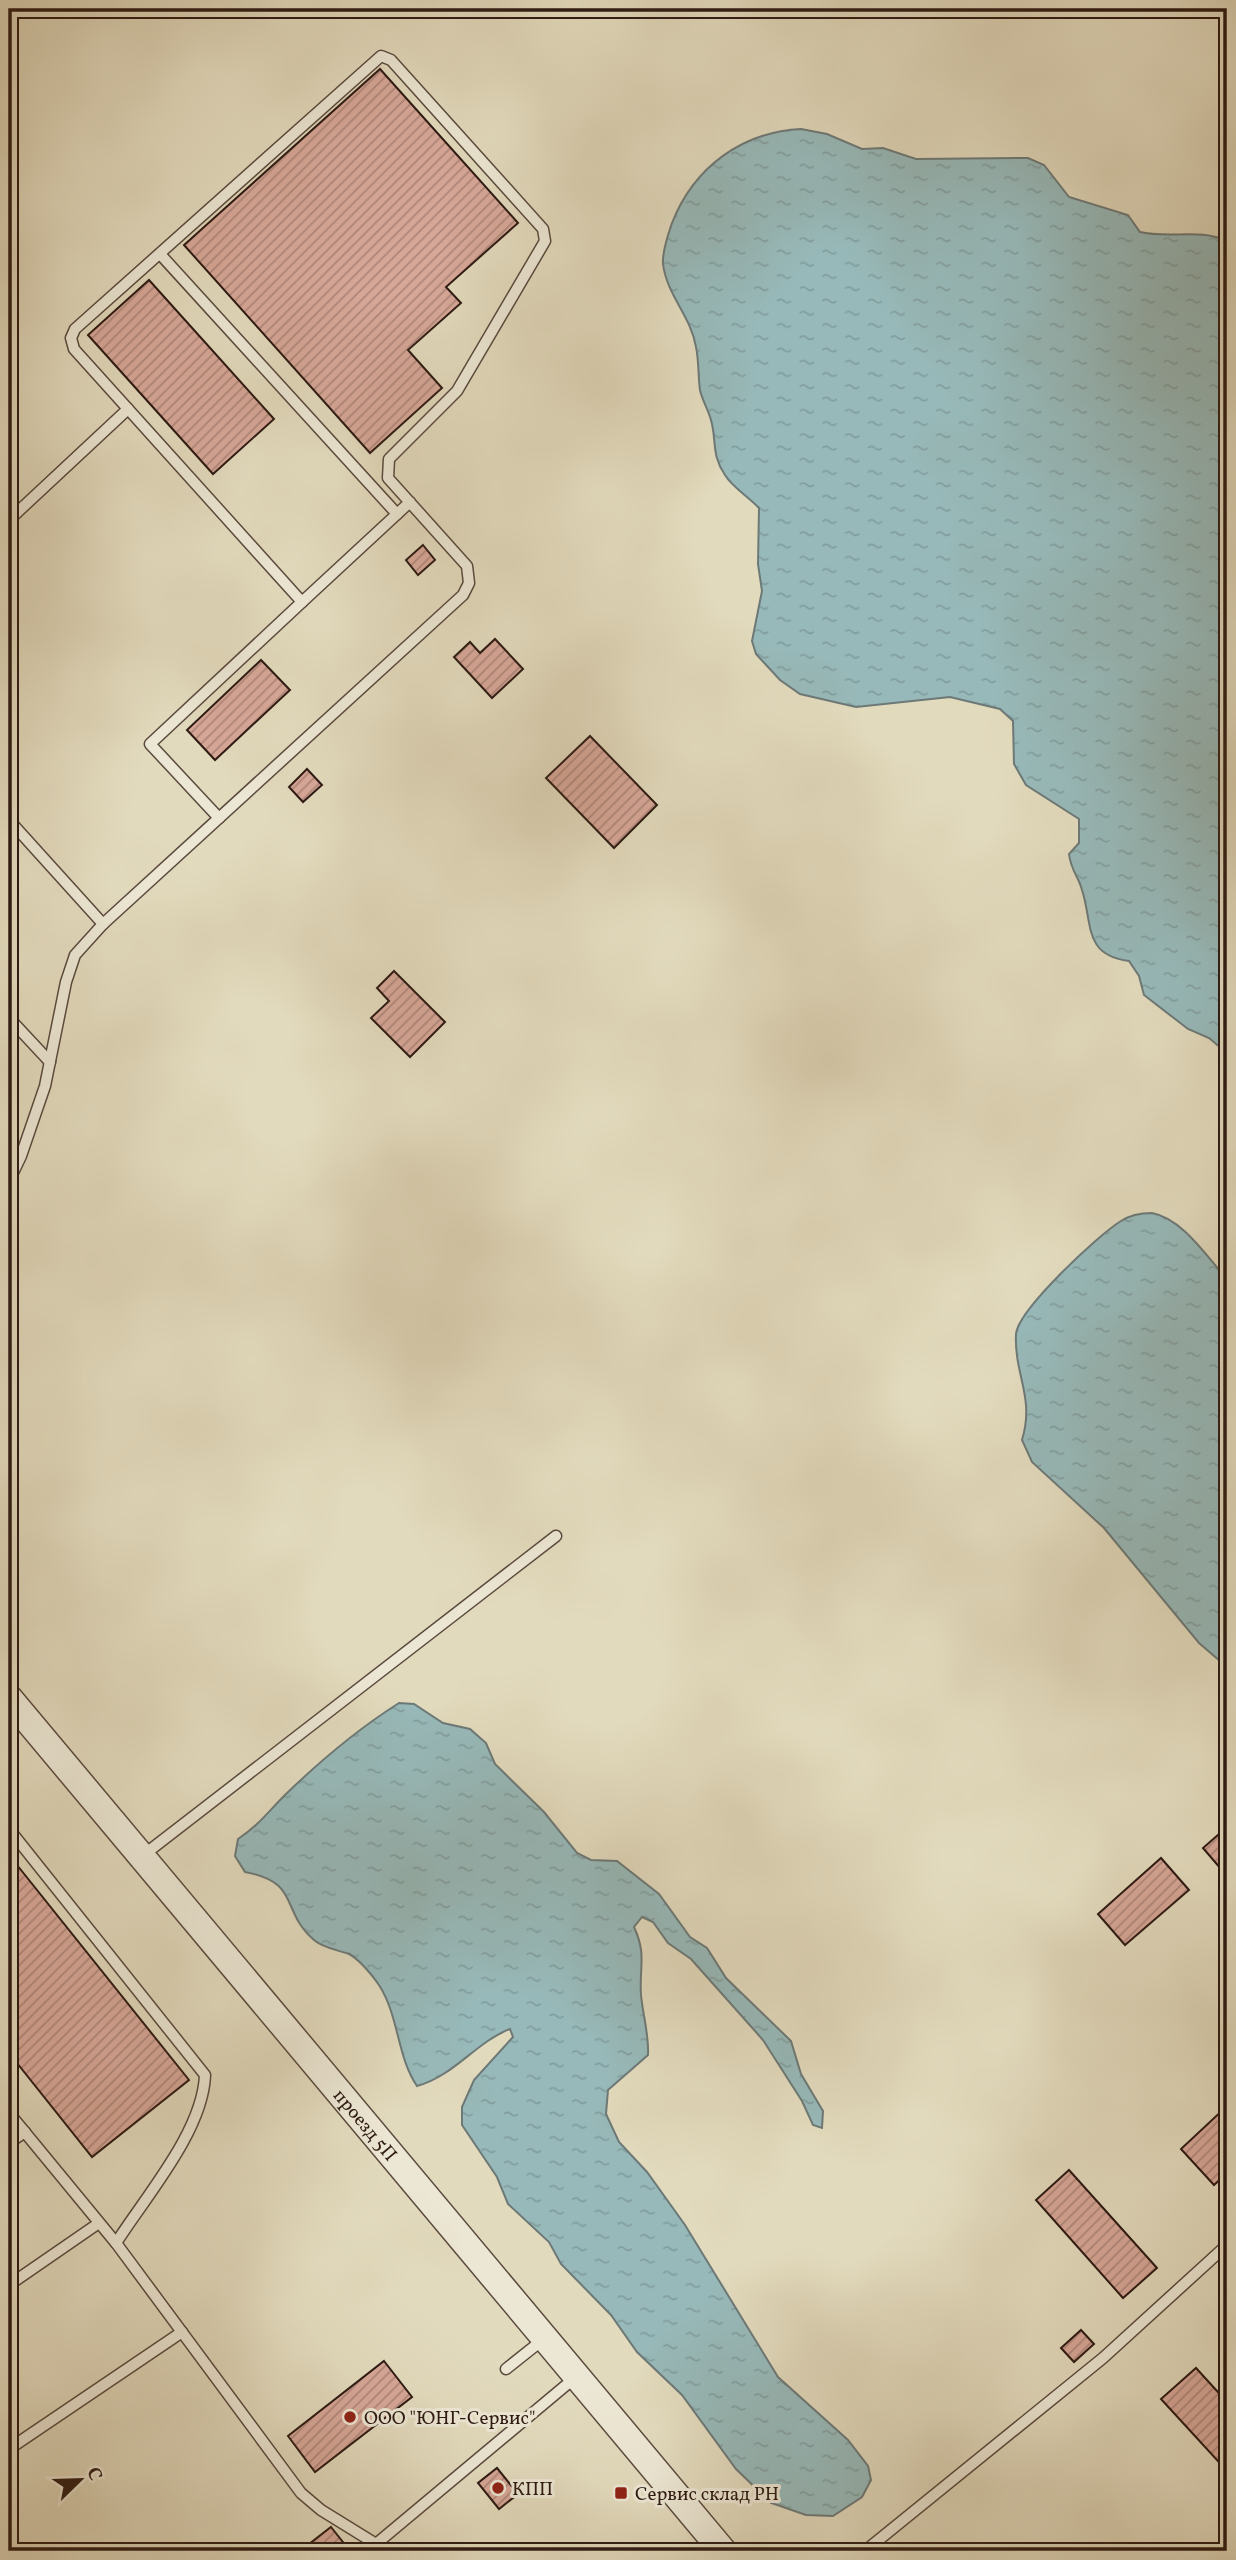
<svg xmlns="http://www.w3.org/2000/svg" width="1236" height="2560" font-family="Vollkorn,serif">
<defs>
<pattern id="water-ripples" width="26" height="14" patternUnits="userSpaceOnUse" patternTransform="scale(1.75)"><rect width="26" height="14" fill="#97b9b9"/><path d="M2 4q2-2 4 0t4 0M15 11q2-2 4 0t4 0" fill="none" stroke="#829e9e"/></pattern>
<pattern id="building-hatch" width="6" height="6" patternUnits="userSpaceOnUse" patternTransform="scale(1.75)"><rect width="6" height="6" fill="#d7a798"/><path d="M-1 1l2-2M0 6l6-6M5 7l2-2" fill="none" stroke="#af877b"/></pattern>
</defs>
<rect width="100%" height="100%" fill="#e2dabd"/>
<filter id="stains"><feTurbulence type="fractalNoise" baseFrequency=".00286" numOctaves="4"/><feColorMatrix values="0 0 0 0 .2 0 0 0 0 .09 0 0 0 0 .02 0 0 0 .5 -.17"/></filter>
<radialGradient id="worn" r=".72"><stop offset=".6" stop-color="#630" stop-opacity="0"/><stop offset="1" stop-color="#630" stop-opacity=".3"/></radialGradient>
<g fill="url(#water-ripples)" stroke="#6d7977" stroke-width="2">
<path d="M801,129l26,5 35,15 21,-1 33,11 112,-1 16,7 25,32 59,18 12,17c29,7 60,-4 87,9v812l-18,-15 -21,-9 -44,-34 -5,-19 -10,-15c-46,-6 -36,-37 -47,-71 -4,-15 -11,-19 -13,-36l10,-11v-24l-53,-34 -12,-21 -1,-43 -13,-12 -50,-12 -94,10 -56,-13 -20,-14 -24,-26 -4,-13 10,-50 -4,-27 1,-56c-10,-11 -27,-21 -34,-33 -14,-21 -8,-33 -14,-55 -3,-11 -9,-20 -11,-30 -2,-14 -1,-29 -4,-43 -5,-31 -29,-51 -33,-83 -1,-13 5,-29 9,-41 22,-56 70,-91 129,-94z"/>
<path d="M1152,1213c31,6 54,43 75,66v383l-7,-1 -21,-18 -95,-115 -72,-66 -10,-22c13,-43 -8,-65 -6,-106 2,-24 82,-99 105,-113 9,-6 20,-8 31,-8z"/>
<path d="M399,1703l15,1 29,19 27,6 16,14 9,21 49,48 33,41 14,7 26,1 42,33 31,43 17,11 19,30 65,63 10,33 22,37 -1,17 -9,-3 -11,-24 -39,-61 -72,-81 -23,-16 -15,-21 -11,-5 -8,10c13,28 5,40 7,68 2,21 8,39 7,60l-40,35 -2,24 13,28 28,30 38,53 93,152 70,63 20,26 3,14 -9,17 -29,19 -27,-1 -35,-12 -35,-34 -54,-74 -45,-43 -26,-37 -50,-51 -12,-22 -41,-38 -11,-27 -35,-52v-18l12,-27 39,-43 -3,-8c-34,13 -56,47 -93,57 -20,-29 -18,-70 -38,-101 -6,-9 -20,-26 -30,-31 -11,-4 -26,-6 -35,-14 -34,-29 -13,-58 -69,-68l-10,-16 3,-17c21,-14 30,-27 47,-44 35,-34 73,-66 114,-92z"/>
</g>
<g fill="url(#building-hatch)" stroke="#2d1a13" stroke-width="2">
<polygon points="380,69 518,223 446,287 461,303 408,350 442,388 370,453 184,245"/>
<polygon points="149,280 274,419 213,474 88,335"/>
<polygon points="423,545 435,560 418,575 406,560"/>
<polygon points="495,639 523,669 492,698 454,657 470,642 480,653"/>
<polygon points="261,660 290,690 215,760 187,730"/>
<polygon points="590,736 657,805 614,848 546,778"/>
<polygon points="307,769 322,785 303,802 289,787"/>
<polygon points="394,971 445,1022 410,1057 371,1018 389,1001 377,988"/>
<polygon points="1227,1827 1227,1876 1203,1848"/>
<polygon points="9,1855 189,2080 92,2157 9,2053"/>
<polygon points="1161,1858 1189,1890 1125,1945 1098,1914"/>
<polygon points="1227,2106 1227,2173 1214,2185 1181,2149"/>
<polygon points="1069,2170 1157,2268 1123,2298 1036,2200"/>
<polygon points="1081,2330 1094,2344 1074,2362 1061,2348"/>
<polygon points="384,2361 412,2397 315,2472 288,2436"/>
<polygon points="1196,2368 1227,2402 1227,2471 1161,2399"/>
<polygon points="497,2468 518,2494 499,2509 478,2483"/>
<polygon points="331,2527 350,2551 300,2551"/>
</g>
<g fill="none" stroke-linecap="round" stroke-linejoin="round">
<defs>
<g id="service">
<polyline points="160,254 397,514"/>
<polyline points="9,520 128,409"/>
<polyline points="219,818 150,744 302,602"/>
<polyline points="9,820 103,924"/>
<polyline points="9,1018 50,1062"/>
<polyline points="9,1181 21,1156 45,1086 66,982 75,955 103,924 463,595 469,583 467,566 388,478 389,459 457,391 545,241 543,229 391,60 381,56 75,329 71,338 74,349 302,602 410,502"/>
<path d="M9,1829l196,246c-2,56 -59,121 -89,168"/>
<polyline points="141,1857 556,1536"/>
<polyline points="9,2113 116,2243 301,2493 321,2510 376,2544 577,2376"/>
<polyline points="9,2143 25,2132"/>
<polyline points="9,2285 99,2223"/>
<polyline points="506,2369 545,2338"/>
<polyline points="9,2449 182,2332"/>
<polyline points="865,2551 1103,2358 1227,2245"/>
</g>
<g id="tertiary">
<path id="s1" d="M9,1698l714,853"/>
</g>
</defs>
<use href="#service" stroke="#5a4a3e" stroke-width="13"/>
<use href="#tertiary" stroke="#5a4a3e" stroke-width="29"/>
<use href="#service" stroke="#ece7d4" stroke-width="10"/>
<use href="#tertiary" stroke="#ece7d4" stroke-width="26"/>
</g>
<g fill="#8f2418" stroke="#ece7d4" stroke-width="2.5">
<circle cx="350" cy="2417" r="7"/>
<circle cx="498" cy="2488" r="7"/>
<rect x="614" y="2486" width="14" height="14" rx="3.5"/>
</g>
<g text-anchor="middle" stroke-width="6" stroke-linejoin="round" paint-order="stroke">
<g font-size="19" fill="#2d1a13" stroke="#ece7d4">
<text dy="7" stroke="none"><textPath href="#s1" startOffset="556">проезд 5П</textPath></text>
</g>
<g font-size="19" fill="#2d1a13" stroke="#ece7d4" text-anchor="start">
<text x="364" y="2424">ООО "ЮНГ-Сервис"</text>
<text x="512" y="2495">КПП</text>
<text x="635" y="2500">Сервис склад РН</text>
</g>
</g>
<rect width="1236" height="2560" fill="none" stroke="#e2dabd" stroke-width="35"/>
<rect x="10" y="10" width="1215" height="2539" fill="none" stroke="#2d1a13" stroke-width="3.5"/>
<rect x="18" y="18" width="1201" height="2525" fill="none" stroke="#2d1a13" stroke-width="2"/>
<g transform="translate(80 2480) rotate(67)" stroke="#ece7d4" stroke-width="5" paint-order="stroke">
<path d="M0-5L12 26L0 18L-12 26Z" fill="#2d1a13"/>
<text y="-10" font-size="19" font-weight="bold" text-anchor="middle" fill="#2d1a13">С</text>
</g>
<rect width="100%" height="100%" filter="url(#stains)"/>
<rect width="100%" height="100%" fill="url(#worn)"/>
</svg>
